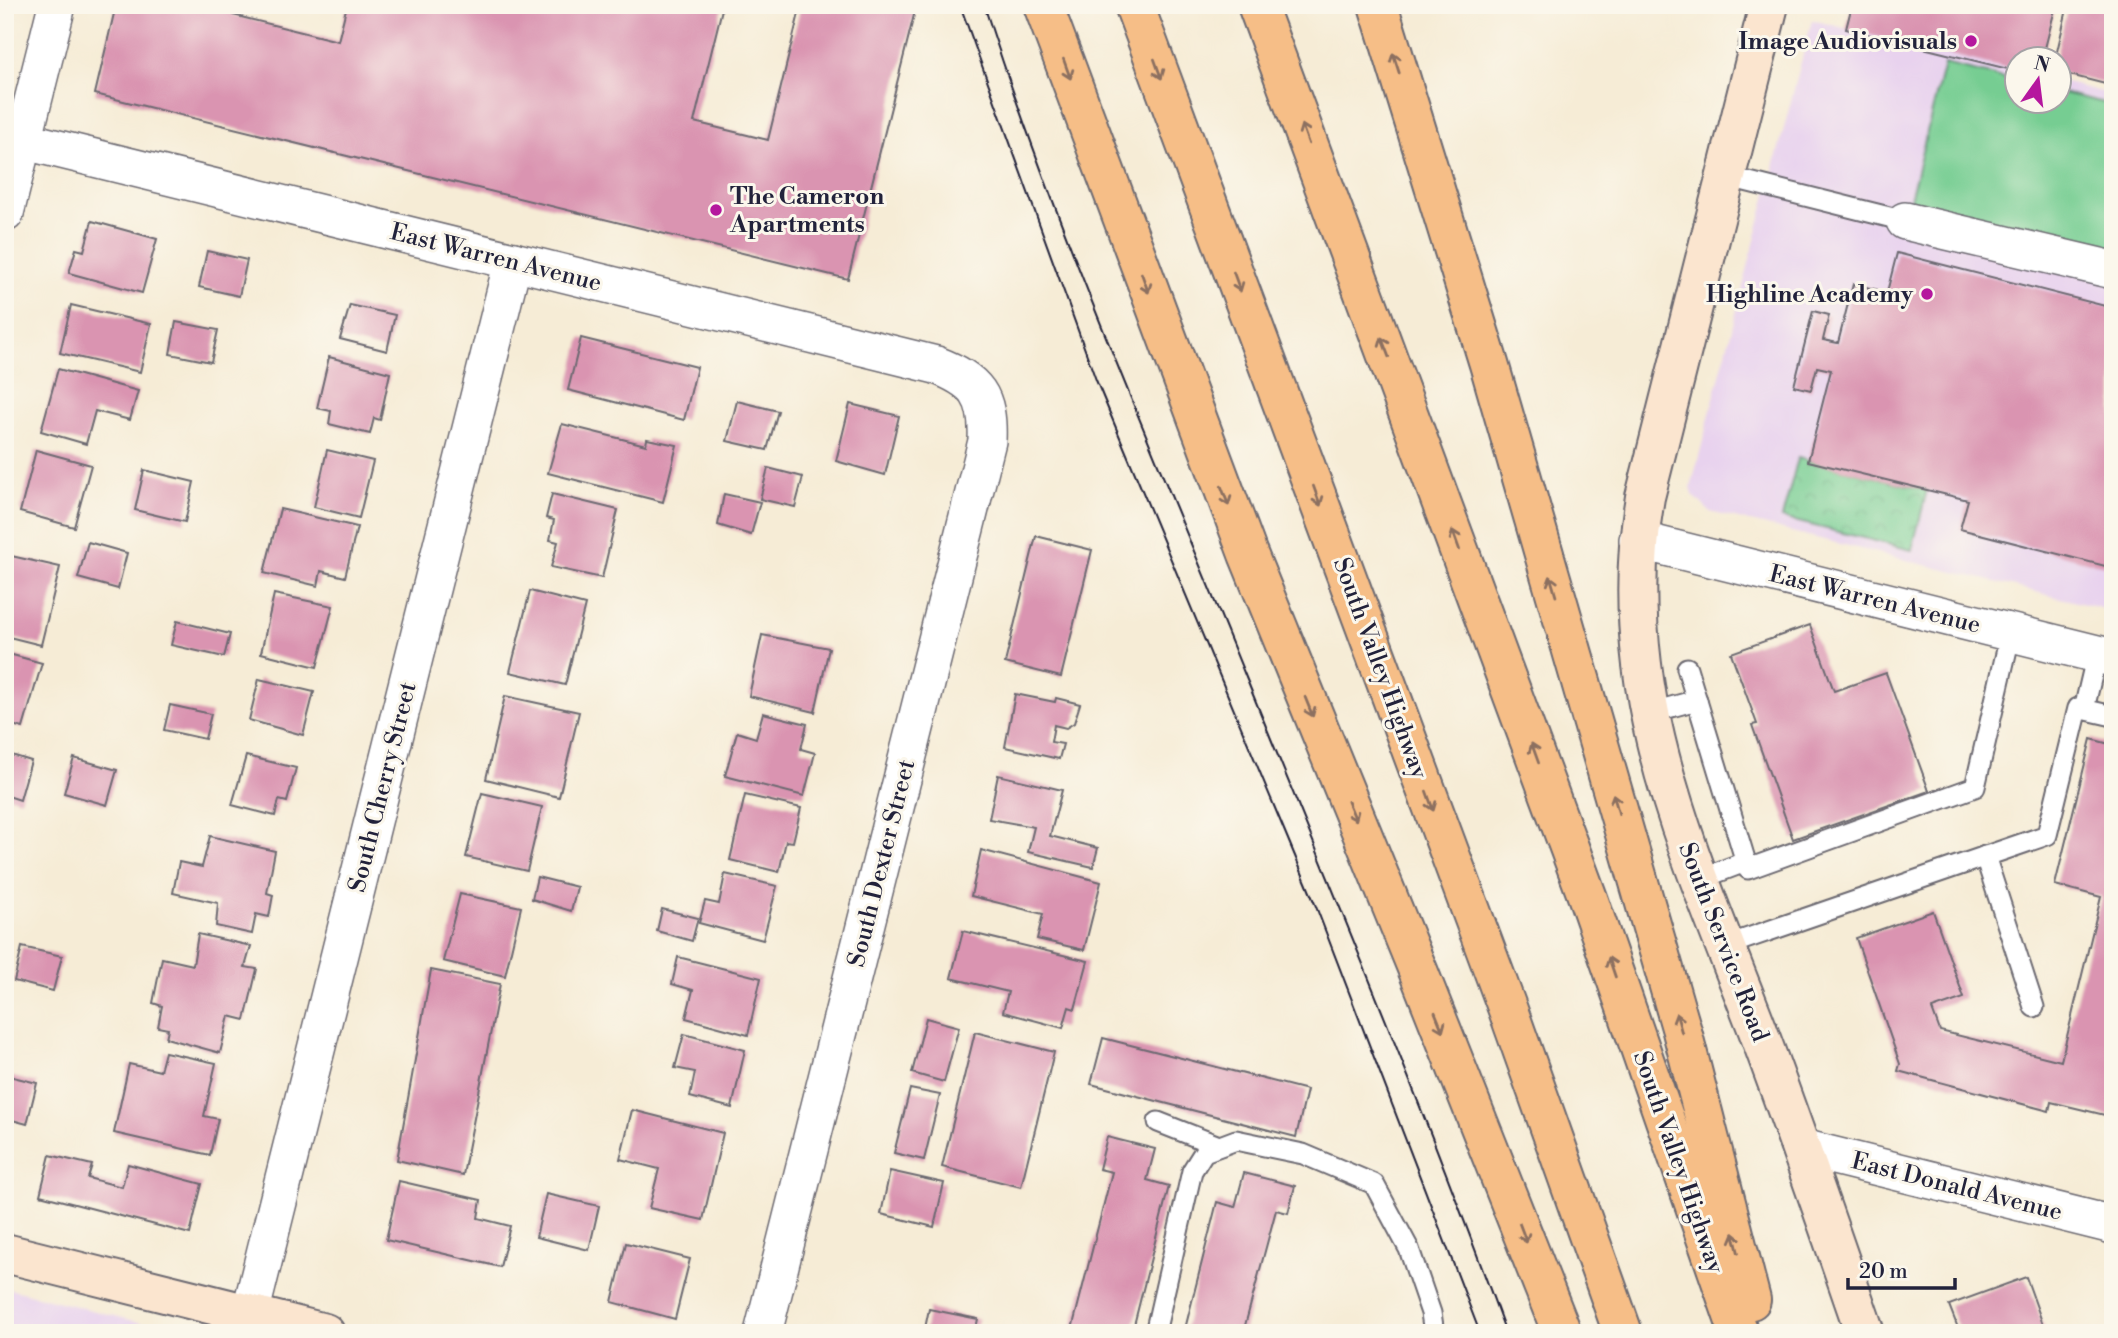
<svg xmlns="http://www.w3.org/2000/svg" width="2118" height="1338" font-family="'Libre Bodoni',serif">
<defs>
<pattern id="park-crowns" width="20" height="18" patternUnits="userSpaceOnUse" patternTransform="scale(1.75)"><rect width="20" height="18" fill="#76cd92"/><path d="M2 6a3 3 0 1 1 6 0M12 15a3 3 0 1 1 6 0" fill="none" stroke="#66b07f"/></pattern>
</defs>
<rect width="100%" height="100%" fill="#fbf7ec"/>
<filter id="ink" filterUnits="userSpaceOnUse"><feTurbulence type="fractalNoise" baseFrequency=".0143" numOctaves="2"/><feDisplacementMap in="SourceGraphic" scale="14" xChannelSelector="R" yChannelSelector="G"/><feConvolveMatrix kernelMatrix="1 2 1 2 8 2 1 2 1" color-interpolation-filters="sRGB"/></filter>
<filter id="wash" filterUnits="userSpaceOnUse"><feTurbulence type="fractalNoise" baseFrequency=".00686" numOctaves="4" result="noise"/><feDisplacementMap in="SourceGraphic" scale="28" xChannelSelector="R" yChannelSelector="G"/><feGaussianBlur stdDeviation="1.57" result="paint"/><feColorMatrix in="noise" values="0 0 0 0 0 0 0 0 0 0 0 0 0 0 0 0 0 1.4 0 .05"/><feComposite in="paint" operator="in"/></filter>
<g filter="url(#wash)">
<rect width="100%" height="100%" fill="#f6ecd6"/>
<g fill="#e8d2ee">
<polygon points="1812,20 2016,71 2016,102 2058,102 2059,81 2113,95 2113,611 1710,512 1693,495 1691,487"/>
<polygon points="5,1288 181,1333 5,1333"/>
</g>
<polygon fill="url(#park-crowns)" stroke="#4c7866" stroke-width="2" points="1798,458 1927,490 1912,550 1782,518"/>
<polygon fill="#76cd92" stroke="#4c7866" stroke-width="2" points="1944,64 2016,81 2016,102 2058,102 2059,92 2113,105 2113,252 1909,203"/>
<g id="blocks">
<g fill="#da94b1">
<polygon points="116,5 235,5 233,15 338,41 347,5 723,5 694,122 768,140 801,5 916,7 848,279 95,94"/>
<polygon points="1852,5 2056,5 2042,60 2016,60 2016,71 1846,29"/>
<polygon points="2068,5 2113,5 2113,86 2058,72 2058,60 2055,60"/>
<polygon points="92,221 157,239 142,293 69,273 76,249 84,251"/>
<polygon points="207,251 247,260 239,296 199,287"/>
<polygon points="1897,253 2113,308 2113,568 1960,529 1968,500 1808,461 1831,370 1817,367 1811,390 1794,386 1813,311 1829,315 1823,340 1838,343 1853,284 1887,292"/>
<polygon points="71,305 151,324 140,372 60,353"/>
<polygon points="350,305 395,315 387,351 340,339"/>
<polygon points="176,322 218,330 211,362 170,354"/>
<polygon points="581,338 697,367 684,420 568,390"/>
<polygon points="329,357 390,373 380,420 374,418 370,434 329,424 331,411 317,408"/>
<polygon points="58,369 138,391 130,420 95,411 86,444 41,431"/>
<polygon points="737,401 778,411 767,450 727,441"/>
<polygon points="850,404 899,416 885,475 836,461"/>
<polygon points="562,424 646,445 647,439 677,445 663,502 548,473"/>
<polygon points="36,450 91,465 74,527 20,512"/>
<polygon points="327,450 373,461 359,518 314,507"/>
<polygon points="768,468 803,477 795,507 760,499"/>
<polygon points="144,470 194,482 185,522 135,510"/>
<polygon points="552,494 618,510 602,578 551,567 558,542 550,540 554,520 546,518"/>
<polygon points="724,494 760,502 751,535 718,525"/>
<polygon points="280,509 357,527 345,577 321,571 318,586 264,573"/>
<polygon points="1036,536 1092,550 1061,677 1005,663"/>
<polygon points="88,542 127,553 118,589 78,578"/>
<polygon points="7,555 60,567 41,645 5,636"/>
<polygon points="530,591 585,605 565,685 510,672"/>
<polygon points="274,594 333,606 317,667 261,653"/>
<polygon points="177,621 230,634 224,657 171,645"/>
<polygon points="1810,625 1834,691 1886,673 1929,791 1793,839 1752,725 1757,724 1731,653"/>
<polygon points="762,635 829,648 815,712 749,696"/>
<polygon points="5,653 42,663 23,728 5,723"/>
<polygon points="259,679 314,692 303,735 249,720"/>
<polygon points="1015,694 1055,702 1056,698 1080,704 1074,723 1066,728 1054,725 1051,742 1063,744 1059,759 1005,747"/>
<polygon points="505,696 579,712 559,797 486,779"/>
<polygon points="170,705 211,714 205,739 164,730"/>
<polygon points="763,713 807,724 801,749 815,753 804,796 725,776 737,732 756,738"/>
<polygon points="2091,739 2113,745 2113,1117 2051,1102 2049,1111 1898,1071 1900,1064 1856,938 1933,911 1964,998 1932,1009 1940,1031 2061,1061 2101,897 2055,885"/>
<polygon points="5,753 31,761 20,800 8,796 6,802"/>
<polygon points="246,756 296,768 287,802 279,800 275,816 232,805"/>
<polygon points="74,758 117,770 107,805 64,793"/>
<polygon points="998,775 1062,790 1050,836 1098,848 1093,867 1028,852 1034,827 989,819"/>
<polygon points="482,793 542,807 527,871 466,857"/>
<polygon points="745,795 801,808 793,842 786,841 779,872 730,860"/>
<polygon points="210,836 275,851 267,893 273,895 269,917 256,914 252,934 216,926 218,903 173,893 179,862 202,867"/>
<polygon points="981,850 1101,882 1084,950 1037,939 1043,914 971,896"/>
<polygon points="725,874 777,886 763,940 699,923 705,901 719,904"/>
<polygon points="537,877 577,887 571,911 532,899"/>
<polygon points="460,894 521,907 505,976 443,961"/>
<polygon points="662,909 698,918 692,941 657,931"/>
<polygon points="963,931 1088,961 1075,1009 1069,1007 1063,1028 1003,1012 1008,992 951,978"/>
<polygon points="198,934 251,946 245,967 257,969 245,1020 229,1016 220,1053 166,1038 168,1029 158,1027 162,1006 153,1003 162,958 193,965"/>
<polygon points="22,947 62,956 53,991 14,981"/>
<polygon points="678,957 761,978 748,1035 686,1018 693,990 672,984"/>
<polygon points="431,970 500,984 463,1175 397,1160"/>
<polygon points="926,1018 959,1027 944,1082 912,1073"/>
<polygon points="975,1032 1054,1052 1021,1187 942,1167"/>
<polygon points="684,1034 745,1050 732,1108 690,1097 695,1072 675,1068"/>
<polygon points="1103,1038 1307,1090 1296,1137 1091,1084"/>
<polygon points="165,1052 216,1063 204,1116 218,1119 210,1155 114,1133 129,1064 160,1071"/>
<polygon points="5,1075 37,1083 27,1124 5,1118"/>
<polygon points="910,1089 940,1095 924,1160 894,1153"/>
<polygon points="632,1110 723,1133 703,1220 649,1208 659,1169 620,1159"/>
<polygon points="1107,1137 1155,1149 1147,1180 1169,1186 1132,1333 1071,1333 1112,1172 1099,1169"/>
<polygon points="50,1155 92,1165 88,1178 122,1187 128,1164 202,1184 190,1234 40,1195"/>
<polygon points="890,1171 944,1183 934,1227 881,1214"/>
<polygon points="1244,1173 1295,1186 1288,1213 1276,1210 1243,1333 1184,1333 1217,1202 1235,1207"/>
<polygon points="399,1181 481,1200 478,1218 510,1226 500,1267 386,1240"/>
<polygon points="546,1194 599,1206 589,1250 536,1237"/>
<polygon points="626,1243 690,1259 675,1319 612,1302"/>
<polygon points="2026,1277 2046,1333 1960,1333 1949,1305"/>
<polygon points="929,1309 978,1319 975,1333 924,1333"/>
</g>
</g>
</g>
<g filter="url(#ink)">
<use href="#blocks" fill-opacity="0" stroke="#6c6971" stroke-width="2"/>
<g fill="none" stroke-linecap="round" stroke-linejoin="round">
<defs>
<g id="lane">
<polyline points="1725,176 1905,221"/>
<polyline points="1687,668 1748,869 1975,787 2011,632"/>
<polyline points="2084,709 2097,654"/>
<polyline points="1649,713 1697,700"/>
<polyline points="1985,856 2034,1007"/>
<polyline points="1700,879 1745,862"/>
<polyline points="1725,946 2047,835 2078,708 2113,716"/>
<polyline points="1158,1122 1219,1146"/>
<polyline points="1155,1333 1192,1171 1204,1152 1236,1140 1303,1154 1374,1184 1409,1249 1431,1313 1434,1333"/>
</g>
<g id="street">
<path d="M5,136l931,229c41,16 53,31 51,76l-224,892"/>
<polyline points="5,213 57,5"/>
<polyline points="1905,221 2113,270"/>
<polyline points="1638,540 2113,658"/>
<polyline points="1802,1148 2113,1225"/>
<polyline points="250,1314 513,261"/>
</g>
<g id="secondary">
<path d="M1769,5l-124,492c-33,195 44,354 112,531 38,101 73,203 108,305"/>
<polyline points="5,1253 325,1333"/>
</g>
<g id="highway">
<polyline points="1043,5 1248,554 1419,973 1562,1333"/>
<polyline points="1134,5 1508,1010 1623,1333"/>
<polyline points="1257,5 1589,901 1739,1333"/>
<polyline points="1378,5 1489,364 1682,1031 1751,1300"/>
</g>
</defs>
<use href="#lane" stroke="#6c6971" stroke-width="23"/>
<use href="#street" stroke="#6c6971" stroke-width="40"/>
<use href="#secondary" stroke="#6c6971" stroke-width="42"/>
<use href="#highway" stroke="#6c6971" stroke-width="42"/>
<use href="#lane" stroke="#fff" stroke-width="19"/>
<use href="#street" stroke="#fff" stroke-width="37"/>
<use href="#secondary" stroke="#fbe5cf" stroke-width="38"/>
<use href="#highway" stroke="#f6be87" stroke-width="38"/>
<g stroke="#22223b" stroke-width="2">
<polyline points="960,5 1096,380 1315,904 1480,1333"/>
<path d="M984,5c74,230 172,451 263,675 88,216 179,433 259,653"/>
</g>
</g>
<defs><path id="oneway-shaft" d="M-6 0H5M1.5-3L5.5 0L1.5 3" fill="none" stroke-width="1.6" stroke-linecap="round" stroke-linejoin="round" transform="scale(1.75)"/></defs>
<g stroke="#8c7061">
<use href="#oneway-shaft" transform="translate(1396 63) rotate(-108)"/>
<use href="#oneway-shaft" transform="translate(1067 69) rotate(70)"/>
<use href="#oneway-shaft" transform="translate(1158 69) rotate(70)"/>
<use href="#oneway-shaft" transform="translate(1305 134) rotate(-110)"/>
<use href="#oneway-shaft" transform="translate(1237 282) rotate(70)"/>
<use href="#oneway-shaft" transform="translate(1145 283) rotate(70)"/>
<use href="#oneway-shaft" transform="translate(1385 347) rotate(-111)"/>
<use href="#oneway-shaft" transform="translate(1225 496) rotate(69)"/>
<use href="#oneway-shaft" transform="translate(1317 496) rotate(70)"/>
<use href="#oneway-shaft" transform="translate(1456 540) rotate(-110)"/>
<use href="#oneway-shaft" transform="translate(1553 586) rotate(-106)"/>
<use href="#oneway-shaft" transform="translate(1309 707) rotate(68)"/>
<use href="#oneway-shaft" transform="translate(1535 753) rotate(-110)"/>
<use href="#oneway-shaft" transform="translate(1430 801) rotate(70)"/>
<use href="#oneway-shaft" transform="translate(1616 804) rotate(-106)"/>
<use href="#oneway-shaft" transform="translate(1352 811) rotate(67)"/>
<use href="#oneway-shaft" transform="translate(1612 967) rotate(-109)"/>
<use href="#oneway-shaft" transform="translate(1439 1022) rotate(68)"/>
<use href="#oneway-shaft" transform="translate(1679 1023) rotate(-106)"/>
<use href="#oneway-shaft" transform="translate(1523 1233) rotate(69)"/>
<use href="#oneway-shaft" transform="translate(1736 1243) rotate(-104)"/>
</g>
</g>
<g fill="#b5179e" stroke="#fbf7ec" stroke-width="2.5">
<circle cx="1971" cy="41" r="7"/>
<circle cx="716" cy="210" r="7"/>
<circle cx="1927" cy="294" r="7"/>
</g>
<g text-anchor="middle" stroke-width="6" stroke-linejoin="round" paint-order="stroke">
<g font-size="24" font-weight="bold" fill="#22223b" stroke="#fbf7ec" text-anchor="end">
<text x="1957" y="49">Image Audiovisuals</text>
<text x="730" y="204" text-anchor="start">The Cameron<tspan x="730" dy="28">Apartments</tspan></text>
<text x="1913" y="302">Highline Academy</text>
</g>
<g font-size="24" fill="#22223b" stroke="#fbf7ec">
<text transform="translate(496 257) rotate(14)" y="8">East Warren Avenue</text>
<text transform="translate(1875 599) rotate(14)" y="8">East Warren Avenue</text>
<text transform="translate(1381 668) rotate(70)" y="8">South Valley Highway</text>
<text transform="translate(382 787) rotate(-76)" y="8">South Cherry Street</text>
<text transform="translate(881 863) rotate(-76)" y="8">South Dexter Street</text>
<text transform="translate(1724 942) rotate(69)" y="8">South Service Road</text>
<text transform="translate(1679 1162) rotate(71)" y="8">South Valley Highway</text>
<text transform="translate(1957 1186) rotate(14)" y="8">East Donald Avenue</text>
</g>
</g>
<rect width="2118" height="1338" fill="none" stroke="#fbf7ec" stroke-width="28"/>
<g transform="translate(2038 80) rotate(14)"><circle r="33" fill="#fbf7ec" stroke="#a4a2a5" stroke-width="2"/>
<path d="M0-5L12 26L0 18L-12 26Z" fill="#b5179e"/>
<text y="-10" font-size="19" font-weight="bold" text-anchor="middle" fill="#22223b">N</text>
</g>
<path d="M1848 1278v10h107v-10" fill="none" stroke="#22223b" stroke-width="3.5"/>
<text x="1859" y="1278" font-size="21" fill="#22223b" stroke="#fbf7ec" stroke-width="5" paint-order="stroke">20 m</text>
</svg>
